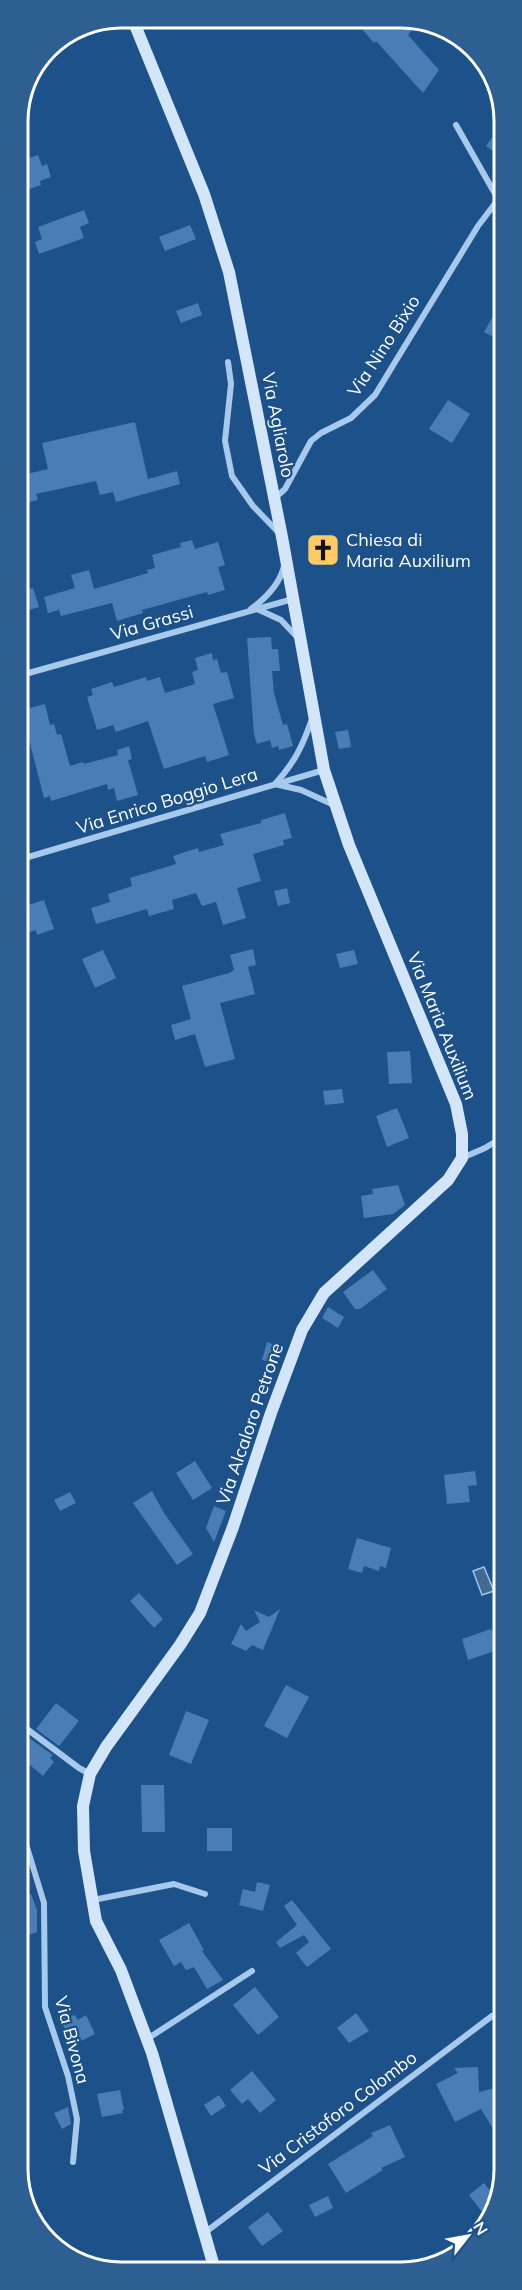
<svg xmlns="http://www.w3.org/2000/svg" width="522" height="2290" font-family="Mulish,sans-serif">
<rect width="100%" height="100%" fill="#1c518a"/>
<polygon fill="#436993" stroke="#9ac5ee" stroke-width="1.5" points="484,1567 494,1591 482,1595 473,1571"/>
<g fill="#497db4">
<polygon points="356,22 402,22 412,30 408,35 439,70 423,93 376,41 374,43"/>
<polygon points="503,122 503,159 486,146"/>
<polygon points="38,155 42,166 47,164 51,177 40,181 41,185 24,191 18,177 18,162"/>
<polygon points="84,210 89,223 80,227 84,238 39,254 35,242 42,239 38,227"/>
<polygon points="190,225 196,239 165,251 159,237"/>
<polygon points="503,298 503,342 484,332"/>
<polygon points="198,303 202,315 181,323 176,311"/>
<polygon points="448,400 470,414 452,443 429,429"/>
<polygon points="135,422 148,479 177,471 180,484 116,502 113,492 100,495 96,481 36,494 38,500 21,504 18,476 48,469 42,443"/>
<polygon points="330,533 340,558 322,565 320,560 315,562 307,542"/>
<polygon points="192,540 195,549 218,542 225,565 218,567 225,590 208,595 207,592 142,610 143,613 117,621 112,603 61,616 59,610 48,613 44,597 75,588 71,575 89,570 94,589 148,573 147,570 155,568 152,555 181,547 180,543"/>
<polygon points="33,588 39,607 22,612 18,592"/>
<polygon points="271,637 272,649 278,649 280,671 272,671 274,693 283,725 287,724 293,746 279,750 278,746 272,748 270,740 257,744 254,735 247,638"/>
<polygon points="212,653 213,660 217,659 221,673 227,672 234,698 213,704 229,755 207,762 205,756 164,769 148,721 116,732 113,725 97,730 87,697 93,695 91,689 112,682 114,687 146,677 147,681 160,677 165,693 195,684 192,672 198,670 195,658"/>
<polygon points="45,704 50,725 54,724 57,735 61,734 70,766 83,762 84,764 118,755 117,750 129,746 132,759 128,760 138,795 117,801 114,788 108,790 107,784 51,801 50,796 44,798 24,720 29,719 26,709"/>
<polygon points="348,730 351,747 339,749 335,732"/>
<polygon points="285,813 292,838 283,840 284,845 253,854 261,881 237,888 246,918 223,925 216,902 202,906 196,893 172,900 174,909 149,916 147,909 96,924 91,908 110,902 108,894 132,886 130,878 176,864 173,856 198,848 199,852 224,845 220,834 261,823 261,820"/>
<polygon points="287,888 290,903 278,906 274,891"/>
<polygon points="44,900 54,929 37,935 36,930 18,936 18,908"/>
<polygon points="253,949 256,965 248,967 255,994 220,1003 235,1059 205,1067 195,1034 175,1040 171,1025 191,1019 182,986 229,973 234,970 230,955"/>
<polygon points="103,950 116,978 95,988 82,959"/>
<polygon points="354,950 358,964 340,968 336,954"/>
<polygon points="410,1051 412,1083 389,1084 387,1052"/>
<polygon points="342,1089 344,1103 325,1105 323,1091"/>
<polygon points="397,1108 409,1138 387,1147 376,1116"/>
<polygon points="398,1185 405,1205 393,1214 364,1218 361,1196 373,1194 372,1189"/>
<polygon points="373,1270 387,1289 360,1309 355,1309 343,1292"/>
<polygon points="328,1307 344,1317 338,1328 322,1318"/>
<polygon points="267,1342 278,1346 273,1363 262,1360"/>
<polygon points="195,1461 212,1488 193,1500 176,1473"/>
<polygon points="475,1471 477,1485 468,1486 470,1502 447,1504 444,1475"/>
<polygon points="152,1491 164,1513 193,1554 177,1565 133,1503"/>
<polygon points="70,1492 76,1503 60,1511 54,1500"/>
<polygon points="214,1506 226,1511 214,1542 206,1528"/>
<polygon points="357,1538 391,1548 386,1568 380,1566 379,1571 364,1566 362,1573 348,1569"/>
<polygon points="139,1593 163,1619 154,1628 130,1601"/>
<polygon points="280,1609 263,1650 252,1645 246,1651 231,1644 241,1624 246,1631 260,1622 254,1610 269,1617"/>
<polygon points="491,1629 498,1650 468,1660 462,1639"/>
<polygon points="286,1685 309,1697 287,1738 264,1726"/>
<polygon points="56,1703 79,1721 59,1746 36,1729"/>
<polygon points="186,1711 209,1720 191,1764 169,1755"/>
<polygon points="19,1731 53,1755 50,1758 54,1762 43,1776 19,1756"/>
<polygon points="141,1785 164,1785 165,1832 142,1832"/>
<rect x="207" y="1828" width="25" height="23"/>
<polygon points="257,1882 270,1885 263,1911 239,1905 243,1889 255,1892"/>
<polygon points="31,1894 37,1910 37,1932 19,1939 19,1898"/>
<polygon points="292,1900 331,1949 307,1967 296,1953 309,1942 304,1935 280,1948 276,1942 297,1925 284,1906"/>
<polygon points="189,1923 204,1950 202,1951 223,1980 207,1989 194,1967 186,1970 181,1962 174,1966 159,1940"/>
<polygon points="255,1987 279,2017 258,2035 233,2005"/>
<polygon points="356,2013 369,2031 349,2043 337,2028"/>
<polygon points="75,2015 78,2020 86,2015 95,2034 73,2045 60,2019"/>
<polygon points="478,2067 479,2092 495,2088 504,2126 504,2147 481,2109 455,2122 436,2084 458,2073 454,2068"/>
<polygon points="252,2071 276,2100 260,2113 248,2099 242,2104 230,2090"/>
<polygon points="120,2090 124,2110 122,2110 123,2113 102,2117 97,2094"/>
<polygon points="219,2095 226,2106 211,2116 204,2105"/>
<polygon points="68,2107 71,2124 62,2129 54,2113"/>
<polygon points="390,2125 405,2157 381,2168 383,2170 346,2193 328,2164 373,2136 371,2133"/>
<polygon points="484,2183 495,2197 486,2217 469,2195"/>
<polygon points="328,2196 333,2208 315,2217 309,2205"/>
<polygon points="268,2212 283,2231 262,2246 248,2227"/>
</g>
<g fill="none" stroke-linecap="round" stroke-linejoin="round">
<g stroke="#a7c9ec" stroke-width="6">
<polyline points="456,125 498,199"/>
<polyline points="228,362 231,384 225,441 232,476 253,506 278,532"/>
<polyline points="275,498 285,489 311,441 321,433 351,418 375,395 478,226 503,193"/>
<path d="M251,609c15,-11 29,-25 33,-43"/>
<polyline points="257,609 281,620 297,637"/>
<polyline points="18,676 293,599"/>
<path d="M312,719c-10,28 -17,43 -37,65l26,6 33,15"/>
<polyline points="18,860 324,770"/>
<polyline points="462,1158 485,1148 503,1137"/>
<polyline points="19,1723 79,1768 90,1774"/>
<polyline points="19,1821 44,1903 45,2007 68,2076 77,2119 73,2162"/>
<polyline points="93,1900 174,1884 205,1894"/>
<polyline points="147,2039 252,1971"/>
<polyline points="203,2234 492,2016"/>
</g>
<polyline stroke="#d3e5f9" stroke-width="12" points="135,25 204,194 229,272 282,537 324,770 349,845 456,1104 462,1134 462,1158 448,1180 324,1293 302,1330 271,1413 233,1527 200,1613 180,1645 106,1747 90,1774 83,1806 84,1851 96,1921 121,1970 152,2053 215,2270"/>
</g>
<defs>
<symbol id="church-square" viewBox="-11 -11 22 22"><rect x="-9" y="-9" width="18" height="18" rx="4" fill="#fdca65" stroke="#1c518a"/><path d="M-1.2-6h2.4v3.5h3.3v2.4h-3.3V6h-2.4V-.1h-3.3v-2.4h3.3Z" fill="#111"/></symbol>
</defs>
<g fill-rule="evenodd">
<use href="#church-square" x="304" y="531" width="38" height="38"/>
</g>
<g text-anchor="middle" stroke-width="4.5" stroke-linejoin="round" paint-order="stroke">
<g font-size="18" fill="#fff" stroke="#1c518a">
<text transform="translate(384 346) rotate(-57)" y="6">Via Nino Bixio</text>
<text transform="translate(278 425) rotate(79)" y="6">Via Agliarolo</text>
<text transform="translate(152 623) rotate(-16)" y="6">Via Grassi</text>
<text transform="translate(167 801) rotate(-17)" y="6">Via Enrico Boggio Lera</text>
<text transform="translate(442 1026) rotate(68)" y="6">Via Maria Auxilium</text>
<text transform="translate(250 1424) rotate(-71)" y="6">Via Alcaloro Petrone</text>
<text transform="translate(72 2040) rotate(75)" y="6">Via Bivona</text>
<text transform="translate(338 2113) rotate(-37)" y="6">Via Cristoforo Colombo</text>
</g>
<g font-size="18" fill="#fff" stroke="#1c518a" text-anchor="start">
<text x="346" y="546">Chiesa di<tspan x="346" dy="21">Maria Auxilium</tspan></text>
</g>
</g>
<path d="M0 0H522V2290H0ZM121 28H401A93 93 0 0 1 494 121V2169A93 93 0 0 1 401 2262H121A93 93 0 0 1 28 2169V121A93 93 0 0 1 121 28Z" fill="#2e5f93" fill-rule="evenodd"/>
<path fill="none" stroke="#fff" stroke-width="3" d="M121 28H401A93 93 0 0 1 494 121V2169A93 93 0 0 1 401 2262H121A93 93 0 0 1 28 2169V121A93 93 0 0 1 121 28Z"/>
<g transform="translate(468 2236) rotate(59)" stroke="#1c518a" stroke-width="4.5" paint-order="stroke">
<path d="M0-4.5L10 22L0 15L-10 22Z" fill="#ffffff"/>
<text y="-9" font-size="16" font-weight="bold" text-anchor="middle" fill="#ffffff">N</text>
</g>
</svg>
